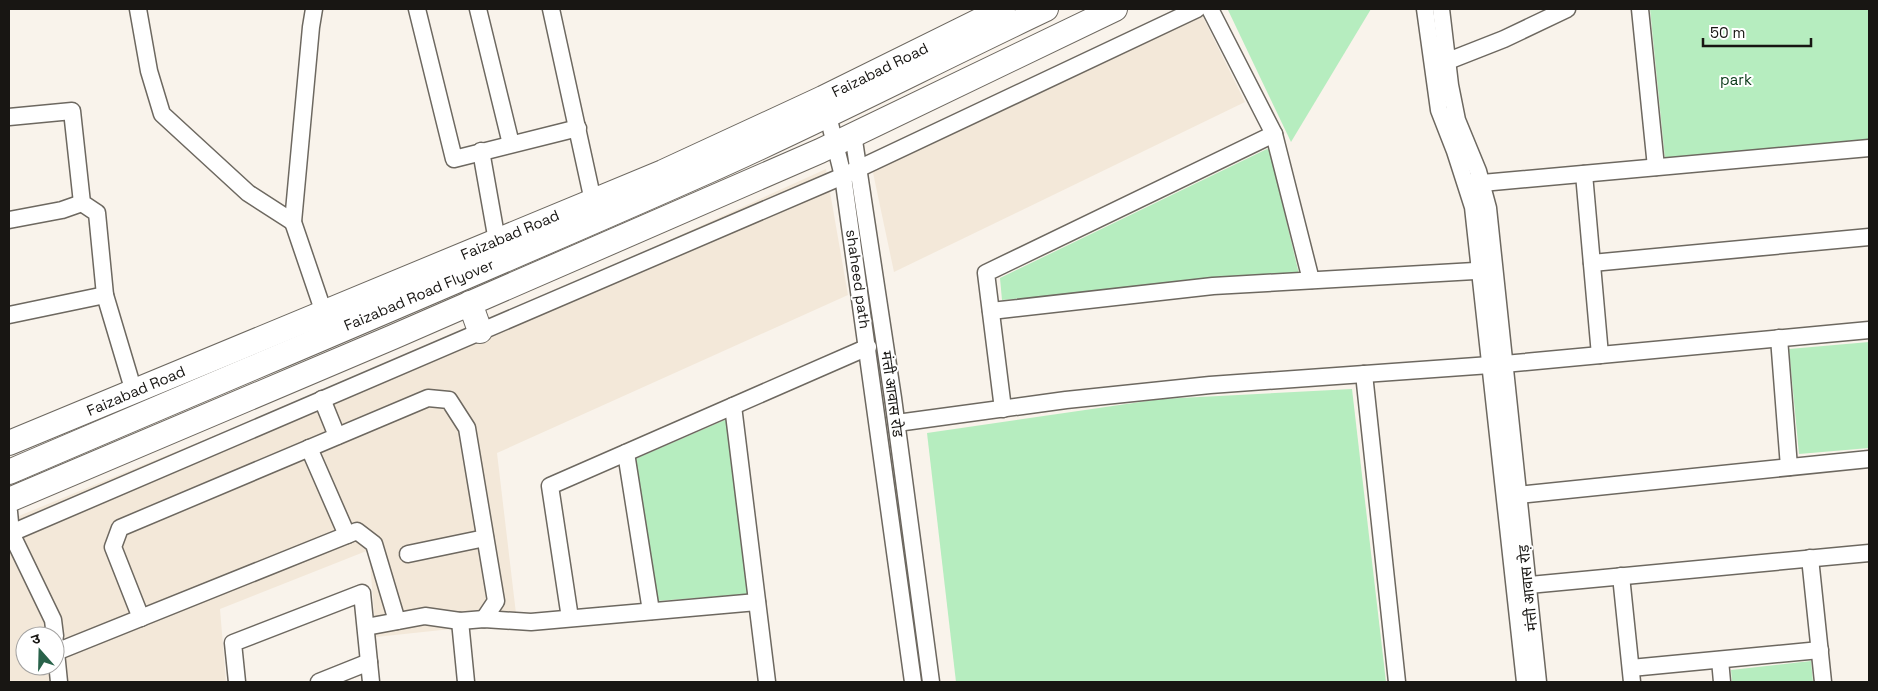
<svg xmlns="http://www.w3.org/2000/svg" width="1878" height="691" font-family="'Space Grotesk','Noto Sans Devanagari',sans-serif">
<rect width="100%" height="100%" fill="#f9f3eb"/>
<g fill="#f3e8d9" fill-rule="evenodd">
<polygon points="1202,15 1245,102 894,272 872,168"/>
<path d="M826,169l22,126 -351,158 20,169 -141,15 -7,-87 -149,59 6,73h-217v-162l456,-187zM25,636h30v30h-30z"/>
</g>
<g fill="#b6edbf">
<polygon points="1230,9 1371,9 1291,142 1228,10"/>
<polygon points="1650,9 1868,9 1869,140 1665,159"/>
<polygon points="1269,148 1299,274 1002,300 1000,278"/>
<polygon points="1869,342 1869,448 1799,454 1789,349"/>
<polygon points="1352,389 1386,682 956,682 927,433 1161,399"/>
<polygon points="727,419 748,594 657,601 635,459"/>
<polygon points="1811,661 1813,682 1732,682 1731,670"/>
</g>
<g fill="none" stroke-linecap="round" stroke-linejoin="round">
<defs>
<g id="minor">
<polyline points="138,9 149,71 162,114 248,193 293,222"/>
<polyline points="314,9 311,27 293,222 324,313"/>
<polyline points="417,9 454,159 578,128"/>
<polyline points="478,9 511,144"/>
<polyline points="551,9 593,201"/>
<polyline points="1210,9 1274,134 1311,280"/>
<polyline points="1425,9 1439,110 1455,151 1473,207 1525,682"/>
<polyline points="1441,9 1450,85 1457,120 1478,171 1488,208 1538,682"/>
<polyline points="1640,9 1656,167"/>
<polyline points="1439,63 1448,61 1504,39 1567,9"/>
<polyline points="828,116 843,176 913,682"/>
<polyline points="9,117 72,111 82,203 97,213 105,295 134,392"/>
<polyline points="853,134 893,398 931,682"/>
<polyline points="481,151 497,241"/>
<polyline points="1584,174 1600,355"/>
<polyline points="1471,184 1869,148"/>
<polyline points="9,220 62,210 82,203"/>
<polyline points="1592,263 1869,237"/>
<polyline points="991,311 1213,286 1492,270"/>
<polyline points="9,315 105,295"/>
<polyline points="1779,338 1789,467"/>
<polyline points="1364,374 1397,682"/>
<polyline points="322,399 337,436"/>
<polyline points="733,406 767,682"/>
<polyline points="1003,409 986,273 1274,134"/>
<polyline points="897,423 1066,400 1210,385 1504,364 1869,330"/>
<polyline points="309,448 347,535"/>
<polyline points="626,453 651,611"/>
<polyline points="1508,496 1869,459"/>
<polyline points="9,512 11,533 53,620 55,636"/>
<polyline points="9,534 843,176 1197,9"/>
<polyline points="408,554 485,538"/>
<polyline points="1810,558 1823,682"/>
<polyline points="1621,576 1632,682"/>
<polyline points="1518,586 1869,553"/>
<polyline points="141,618 113,547 120,528 428,398 449,400 467,428 496,601 484,619"/>
<polyline points="570,618 550,486 868,347"/>
<polyline points="460,621 466,682"/>
<polyline points="366,627 425,616 460,621 484,619 531,622 757,602"/>
<polyline points="55,642 59,682"/>
<polyline points="56,652 357,531 374,544 397,621"/>
<polyline points="1720,660 1722,682"/>
<polyline points="1631,668 1820,650"/>
<polyline points="237,682 233,643 362,593 371,682"/>
<polyline points="319,682 369,662"/>
</g>
<g id="highway">
<polyline points="470,303 480,331"/>
<polyline points="9,443 663,172 823,98 1003,9"/>
<path d="M9,472c232,-100 466,-197 697,-300 115,-51 226,-109 340,-163"/>
<polyline points="9,500 393,337 820,151 1115,9"/>
</g>
</defs>
<use href="#minor" stroke="#6d6860" stroke-width="19"/>
<use href="#highway" stroke="#6d6860" stroke-width="26"/>
<use href="#minor" stroke="#fff" stroke-width="16"/>
<use href="#highway" stroke="#fff" stroke-width="24"/>
</g>
<g text-anchor="middle" stroke-width="4" stroke-linejoin="round" paint-order="stroke">
<g font-size="15" fill="#181613" stroke="#fff">
<text transform="translate(880 70) rotate(-26)" y="5">Faizabad Road</text>
<text transform="translate(510 235) rotate(-23)" y="5">Faizabad Road</text>
<text transform="translate(858 279) rotate(82)" y="5">shaheed path</text>
<text transform="translate(419 295) rotate(-23)" y="5">Faizabad Road Flyover</text>
<text transform="translate(136 391) rotate(-23)" y="5">Faizabad Road</text>
<text transform="translate(892 394) rotate(82)" y="5">मंत्ती आवास रोड</text>
<text transform="translate(1528 588) rotate(-96)" y="5">मंत्ती आवास रोड़</text>
</g>
<g font-size="15" fill="#083817" stroke="#fff">
<text x="1736" y="85">park</text>
</g>
</g>
<rect width="1878" height="691" fill="none" stroke="#181613" stroke-width="20"/>
<g transform="translate(40 651) rotate(340)"><circle r="24" fill="#ffffff" stroke="#a3a2a1"/>
<path d="M0-4L9 19L0 12L-9 19Z" fill="#29624a"/>
<text y="-8" font-size="14" font-weight="bold" text-anchor="middle" fill="#181613">उ</text>
</g>
<path d="M1703 38v8h108v-8" fill="none" stroke="#181613" stroke-width="2.5"/>
<text x="1710" y="38" font-size="15" fill="#181613" stroke="#ffffff" stroke-width="4" paint-order="stroke">50 m</text>
</svg>
